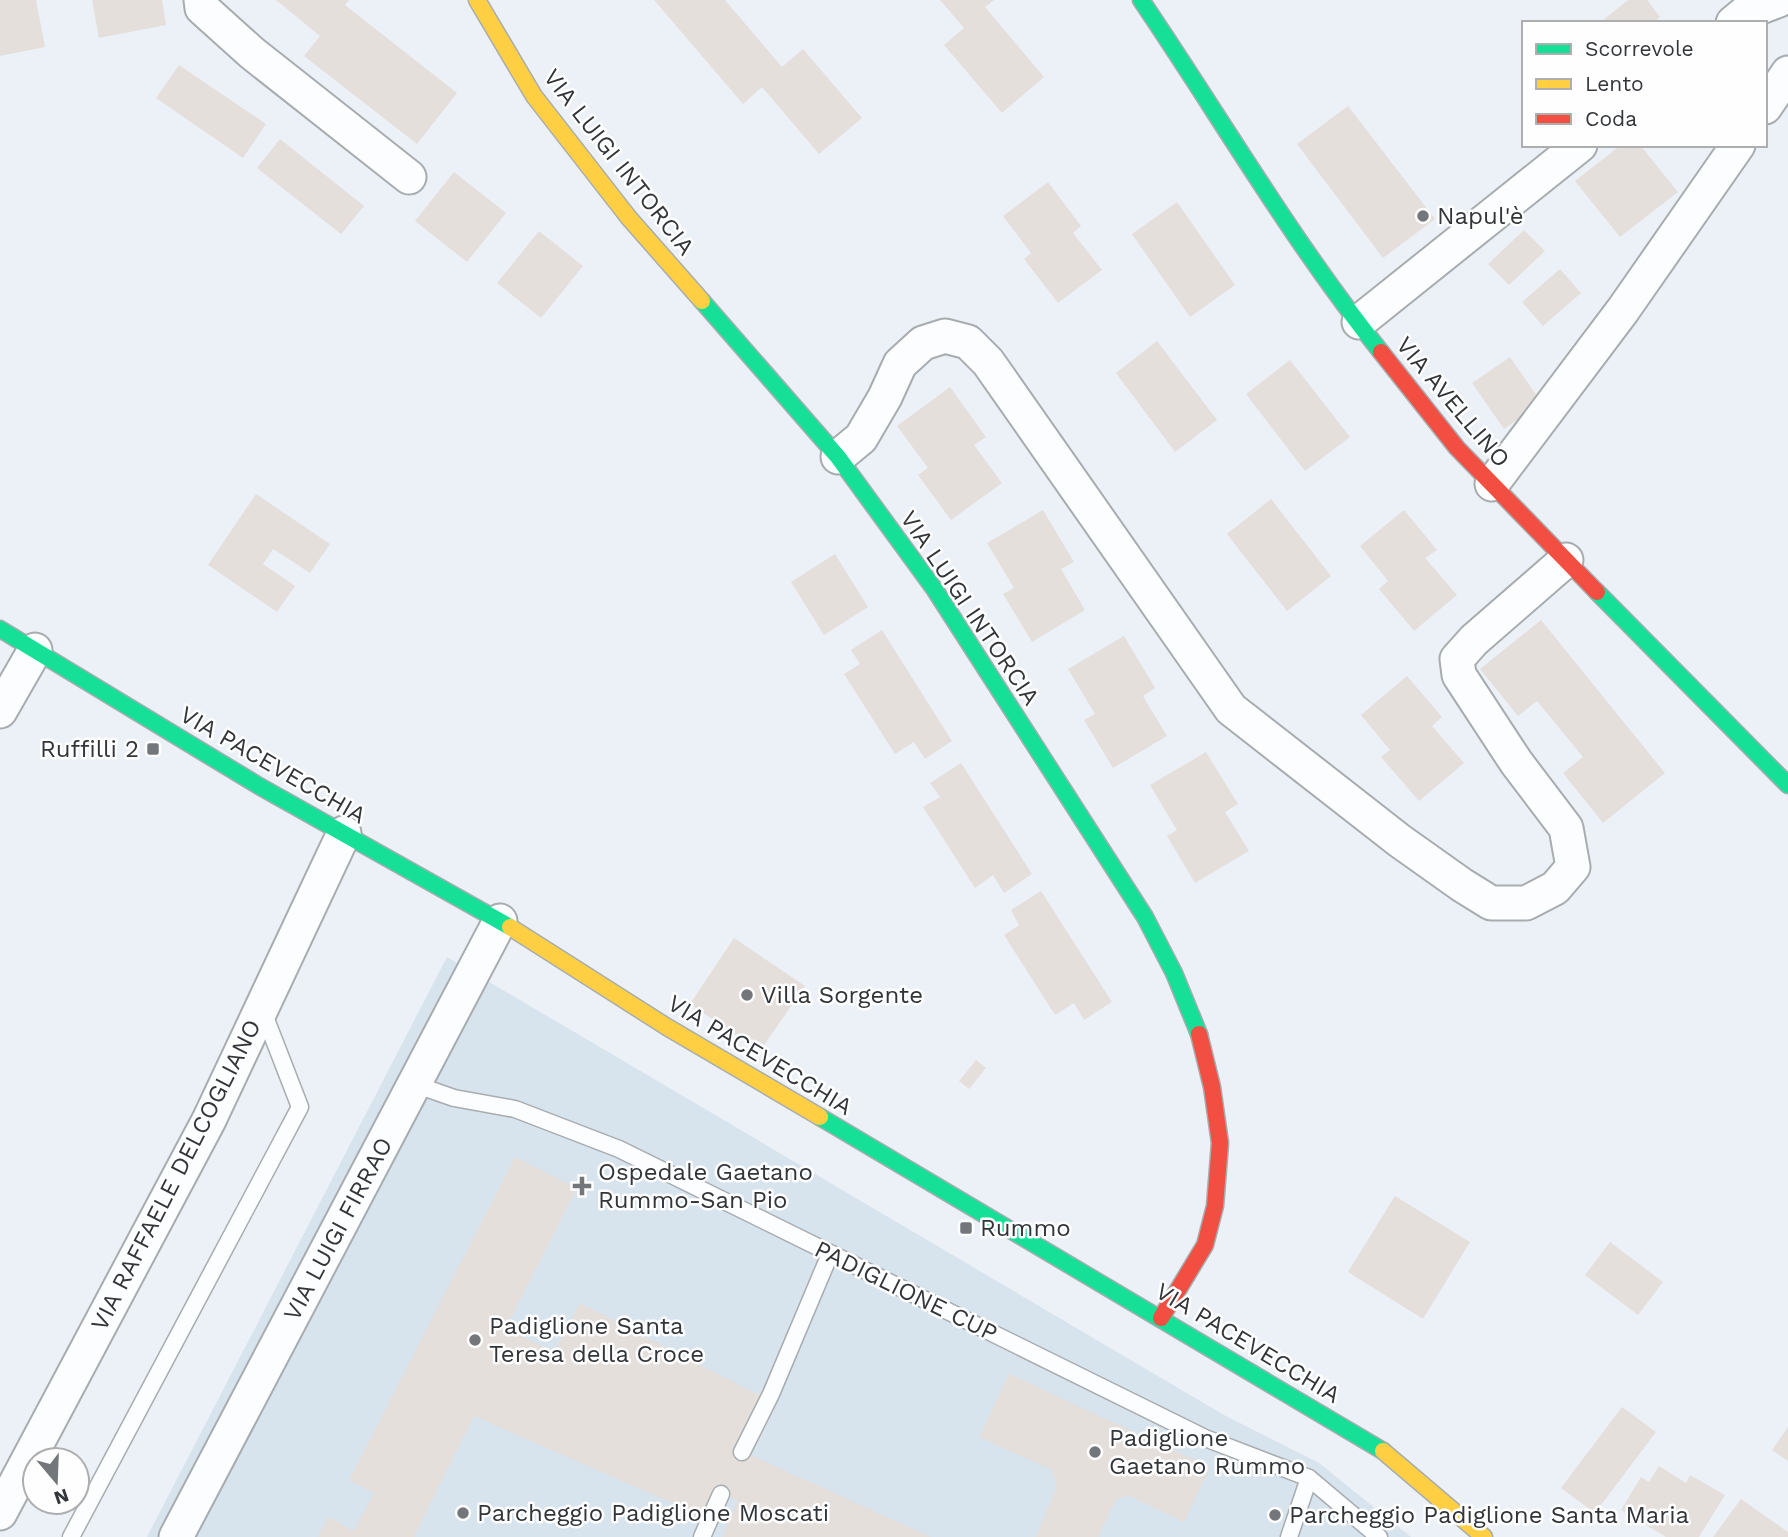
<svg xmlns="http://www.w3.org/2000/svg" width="1788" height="1537" font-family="'Work Sans',sans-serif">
<rect width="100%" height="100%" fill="#ebf1f6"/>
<polygon fill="#d7e3ed" points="447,957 1224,1415 1319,1463 1411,1537 147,1537"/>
<g fill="#e5dfdc">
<polygon points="0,0 36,0 45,47 0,56"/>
<polygon points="92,0 162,0 166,25 99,38"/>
<polygon points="276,0 349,0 345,5 457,93 417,144 304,56 320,36"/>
<polygon points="654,0 725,0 782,67 803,49 862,118 819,154 762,87 743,104"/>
<polygon points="940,0 994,0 985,7 1044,77 1002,113 944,45 964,28"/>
<polygon points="1628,0 1647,0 1660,17 1653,23 1604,23 1602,21"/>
<polygon points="179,65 266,124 243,158 156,98"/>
<polygon points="1348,106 1435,219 1383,258 1297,144"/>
<polygon points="280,139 364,206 341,234 257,168"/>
<polygon points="1621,145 1640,145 1678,192 1620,237 1575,181"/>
<polygon points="454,172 506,213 467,262 415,221"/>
<polygon points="1048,182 1081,226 1073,233 1102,270 1058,303 1024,259 1031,253 1003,216"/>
<polygon points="1177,202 1235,285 1190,317 1132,234"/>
<polygon points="1524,230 1545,251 1509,285 1488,264"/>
<polygon points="539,231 583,266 541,318 497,283"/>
<polygon points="1560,269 1581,293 1543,326 1522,302"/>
<polygon points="1157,341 1217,420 1175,452 1116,373"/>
<polygon points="1510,357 1542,403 1504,429 1472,383"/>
<polygon points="1290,360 1350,437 1305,471 1246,394"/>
<polygon points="950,387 986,437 974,445 1002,483 951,520 918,475 928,468 897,426"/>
<polygon points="256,494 330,544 310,573 273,549 263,564 295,586 277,612 208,565"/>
<polygon points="1271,499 1331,576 1287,611 1227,534"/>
<polygon points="1043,510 1074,562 1061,569 1085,610 1032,642 1003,594 1014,588 987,543"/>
<polygon points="1404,510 1437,550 1425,558 1457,595 1414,631 1379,589 1388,581 1360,546"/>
<polygon points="835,554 868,607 824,635 791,582"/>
<polygon points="1541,620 1665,773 1603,823 1563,773 1583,757 1537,701 1518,716 1480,669"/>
<polygon points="882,630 952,741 925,759 914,742 895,754 844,674 860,664 851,650"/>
<polygon points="1124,636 1155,688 1143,696 1167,736 1113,768 1084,720 1095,714 1068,669"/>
<polygon points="1407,676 1442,717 1432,726 1464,763 1419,801 1381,757 1390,750 1361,715"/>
<polygon points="1206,752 1238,804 1225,812 1249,851 1195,883 1167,836 1177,830 1150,785"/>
<polygon points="961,763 1032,874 1004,893 993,875 975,888 923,807 940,797 930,783"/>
<polygon points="1041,891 1112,1002 1084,1020 1074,1003 1055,1015 1004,935 1019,925 1011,910"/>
<polygon points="734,938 805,986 760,1051 690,1004"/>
<polygon points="976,1060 986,1068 969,1089 959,1081"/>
<polygon points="515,1157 577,1188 506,1328 554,1352 580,1303 763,1397 737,1449 931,1537 722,1537 738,1501 715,1491 702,1516 474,1416 414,1537 318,1537 328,1517 354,1531 374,1493 349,1480"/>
<polygon points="1395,1196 1470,1242 1423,1319 1348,1272"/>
<polygon points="1610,1242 1663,1282 1638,1315 1585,1275"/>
<polygon points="1009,1374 1210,1467 1184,1522 1128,1495 1116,1500 1098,1537 1036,1537 1057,1486 1052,1470 979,1437"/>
<polygon points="1622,1407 1656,1432 1595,1513 1561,1488"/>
<polygon points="1788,1427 1788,1461 1772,1450"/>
<polygon points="1659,1466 1686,1483 1690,1475 1725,1495 1699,1537 1666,1537 1621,1510 1641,1477 1649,1482"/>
<polygon points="1741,1499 1788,1532 1788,1537 1713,1537"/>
</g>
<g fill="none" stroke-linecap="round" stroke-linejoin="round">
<defs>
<g id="lane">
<polyline points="414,1084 454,1098 515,1109 619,1149 1205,1438 1309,1478 1379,1537"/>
<polyline points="742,1452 771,1394 830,1254"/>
<polyline points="71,1537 300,1107 262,1009"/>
<polyline points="702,1537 721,1494"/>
<polyline points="1289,1537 1309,1478"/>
</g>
<g id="street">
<polyline points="201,0 202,8 252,53 409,177"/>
<polyline points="1733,23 1745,13 1779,0"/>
<polyline points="1765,107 1788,73"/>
<polyline points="1359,322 1580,145"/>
<polyline points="838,457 861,438 885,397 900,364 923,343 945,336 968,342 988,362 1231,709 1400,841 1462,885 1491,903 1526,903 1555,888 1573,867 1566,828 1516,762 1459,675 1457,659 1474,640 1566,560"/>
<polyline points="1492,484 1623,310 1738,145"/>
<polyline points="0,711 35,650"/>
<polyline points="0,1513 209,1120 344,833"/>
<polyline points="176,1537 500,921"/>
</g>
<g id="fast">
<path d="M1141,0c80,118 151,241 240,352"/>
<polyline points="702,301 838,457 935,590 1145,917 1174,973 1199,1034"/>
<polyline points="1597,592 1788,785"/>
<polyline points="0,629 259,786 510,927"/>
<polyline points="820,1117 1383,1451"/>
</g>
<g id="slow">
<polyline points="477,0 534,96 629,218 702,301"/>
<polyline points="510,927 667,1027 820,1117"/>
<polyline points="1383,1451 1484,1537"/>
</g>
<g id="jam">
<polyline points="1381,352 1457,448 1597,592"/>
<polyline points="1161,1318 1205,1245 1215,1206 1220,1143 1212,1087 1199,1034"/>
</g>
</defs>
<use href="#lane" stroke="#a7acaf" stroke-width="19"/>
<use href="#street" stroke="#a7acaf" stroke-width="37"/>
<use href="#fast" stroke="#a7acaf" stroke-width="19"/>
<use href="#slow" stroke="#a7acaf" stroke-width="19"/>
<use href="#jam" stroke="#a7acaf" stroke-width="19"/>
<use href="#lane" stroke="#fcfdfe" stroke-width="16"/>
<use href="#street" stroke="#fcfdfe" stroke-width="33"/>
<use href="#fast" stroke="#16e098" stroke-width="16"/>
<use href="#slow" stroke="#ffcf43" stroke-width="16"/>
<use href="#jam" stroke="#f24e42" stroke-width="16"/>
</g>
<g fill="#73777c" stroke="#fefefe" stroke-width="2.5">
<circle cx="1423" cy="216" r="7"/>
<rect x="146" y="742" width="14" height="14" rx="3.5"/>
<circle cx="747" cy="995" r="7"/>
<path d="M578.5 1175.5h7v7h7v7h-7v7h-7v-7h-7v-7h7z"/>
<rect x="959" y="1221" width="14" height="14" rx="3.5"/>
<circle cx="475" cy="1340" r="7"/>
<circle cx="1095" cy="1452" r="7"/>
<circle cx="463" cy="1513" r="7"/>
<circle cx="1275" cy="1515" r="7"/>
</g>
<g text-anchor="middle" stroke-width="5" stroke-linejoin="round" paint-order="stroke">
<g font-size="24" fill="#32363a" stroke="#fefefe">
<text transform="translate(619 162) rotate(52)" y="8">VIA LUIGI INTORCIA</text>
<text transform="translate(1453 402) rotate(50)" y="8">VIA AVELLINO</text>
<text transform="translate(970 608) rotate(56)" y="8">VIA LUIGI INTORCIA</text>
<text transform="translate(273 765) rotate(30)" y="8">VIA PACEVECCHIA</text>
<text transform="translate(760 1055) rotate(31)" y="8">VIA PACEVECCHIA</text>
<text transform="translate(176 1175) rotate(-63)" y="8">VIA RAFFAELE DELCOGLIANO</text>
<text transform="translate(338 1229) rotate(-62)" y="8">VIA LUIGI FIRRAO</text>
<text transform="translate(906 1291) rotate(26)" y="8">PADIGLIONE CUP</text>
<text transform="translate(1248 1343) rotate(31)" y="8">VIA PACEVECCHIA</text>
</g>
<g font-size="24" fill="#32363a" stroke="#fefefe" text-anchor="start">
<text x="1437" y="224">Napul'è</text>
<text x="139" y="757" text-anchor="end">Ruffilli 2</text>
<text x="761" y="1003">Villa Sorgente</text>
<text x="598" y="1180">Ospedale Gaetano<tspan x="598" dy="28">Rummo-San Pio</tspan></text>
<text x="980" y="1236">Rummo</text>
<text x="489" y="1334">Padiglione Santa<tspan x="489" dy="28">Teresa della Croce</tspan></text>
<text x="1109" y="1446">Padiglione<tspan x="1109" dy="28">Gaetano Rummo</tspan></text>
<text x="477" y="1521">Parcheggio Padiglione Moscati</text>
<text x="1289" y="1523">Parcheggio Padiglione Santa Maria</text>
</g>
</g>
<rect x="1522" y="21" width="245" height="126" fill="#fefefe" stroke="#acaeb0" stroke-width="2"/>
<rect x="1536" y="44" width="35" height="10" fill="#16e098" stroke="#acaeb0" stroke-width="2"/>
<text x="1585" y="56" font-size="21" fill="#32363a">Scorrevole</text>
<rect x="1536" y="79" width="35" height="10" fill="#ffcf43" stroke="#acaeb0" stroke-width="2"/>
<text x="1585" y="91" font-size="21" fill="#32363a">Lento</text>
<rect x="1536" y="114" width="35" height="10" fill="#f24e42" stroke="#acaeb0" stroke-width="2"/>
<text x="1585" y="126" font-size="21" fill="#32363a">Coda</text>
<g transform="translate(56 1481) rotate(161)"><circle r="33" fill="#fefefe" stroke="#acaeb0" stroke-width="2"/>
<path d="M0-5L12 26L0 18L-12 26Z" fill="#73777c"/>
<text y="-10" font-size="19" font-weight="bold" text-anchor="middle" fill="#32363a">N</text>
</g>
</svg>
